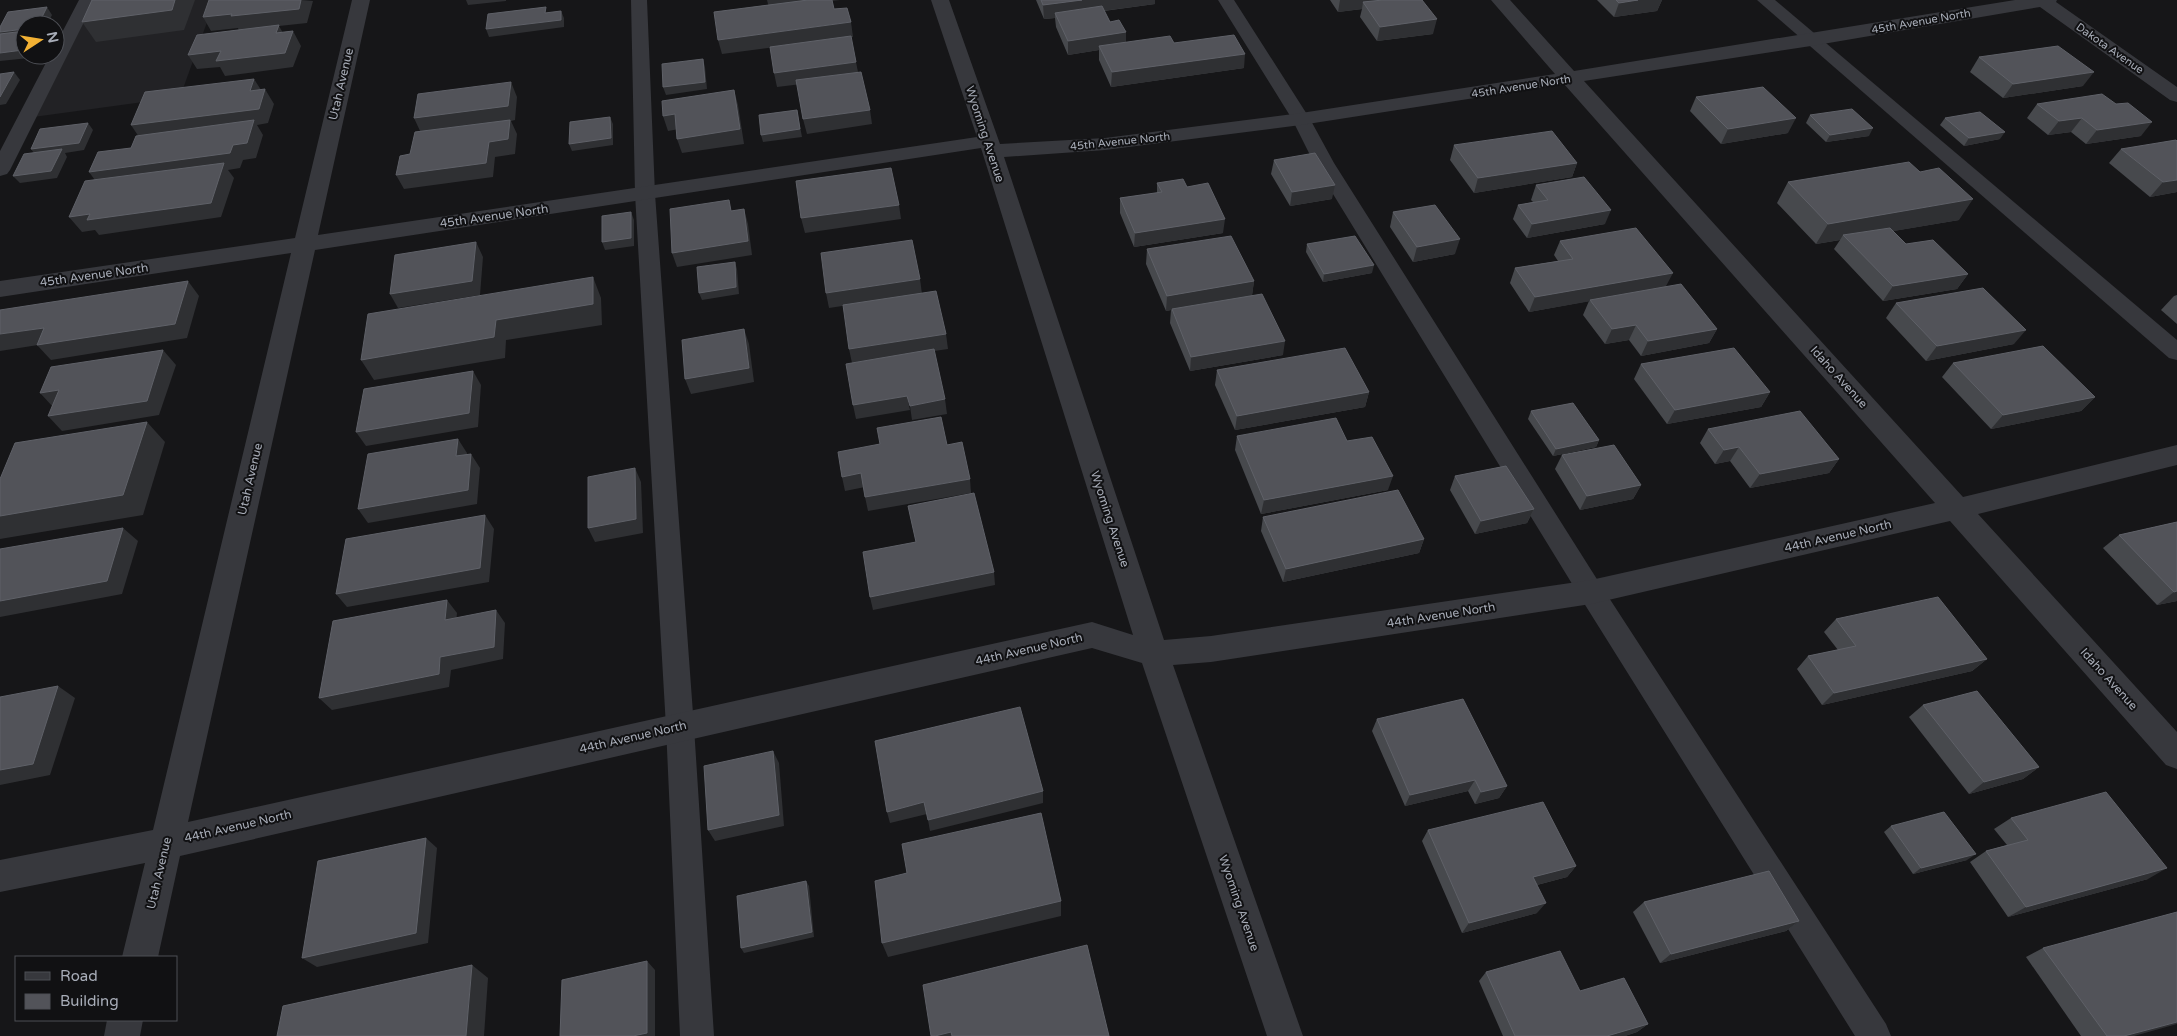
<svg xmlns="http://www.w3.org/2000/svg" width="2177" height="1036" font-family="'Varela Round',sans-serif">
<rect width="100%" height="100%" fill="#161618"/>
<polygon fill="#222225" points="87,0 215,0 180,97 26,118"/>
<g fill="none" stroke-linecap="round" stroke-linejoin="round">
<g fill="#37383d" fill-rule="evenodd">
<polygon points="79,0 95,0 10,170 7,174 0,176 0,151 50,55 55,55 55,46"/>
<polygon points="631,0 647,0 655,194 694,727 714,1036 680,1036 666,727 635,194"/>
<polygon points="1218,0 1234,0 1310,119 1334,163 1600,584 1886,1024 1891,1036 1855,1036 1582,600 1314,163 1292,119"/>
<polygon points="1757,0 1775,0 2177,340 2177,360 2169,358"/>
</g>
<g fill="#37383d" fill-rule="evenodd">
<path d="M352,0h18l-52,235 659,-98 -46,-137h18l51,144 105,-6 196,-25 254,-39 -64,-74h19l64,71 441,-71h42l-1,2 121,85v15l-7,-2 -130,-93 -229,39 -227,35 379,416 214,-52v20l-199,49 199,218v37l-11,-4 -216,-244 -359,83 -380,58 -38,3 130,371h-36l-125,-373 -50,-15 -912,208 -22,101h-36l23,-94 -145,29v-32l153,-30 138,-577 -291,44v-16l295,-43zM1564,84l371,419 -344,77 -380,56 -47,4 -160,-483 101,-7 196,-25zM981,148l152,487 -41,-13 -904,200 127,-572z"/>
<polygon points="107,1020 143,1020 140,1036 104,1036"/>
</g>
</g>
<g fill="#47494d">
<polygon points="1036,0 1155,0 1155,4 1104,11 1110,22 1126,32 1126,42 1174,43 1244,68 1111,87 1099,60 1099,50 1068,55 1056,27 1055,18 1044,19"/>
<polygon points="1330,0 1422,0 1433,34 1377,41 1360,17 1362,9 1338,12"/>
<polygon points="1597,0 1662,0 1657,11 1614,17"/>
<polygon points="1979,57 2083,86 2003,98 1970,72"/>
<polygon points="1696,97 1788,133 1721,144 1690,111"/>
<polygon points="2037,104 2141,136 2086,144 2071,132 2048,135 2027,118"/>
<polygon points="1810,115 1869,136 1826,142 1806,123"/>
<polygon points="1945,118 2000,139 1964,146 1940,125"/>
<polygon points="1454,145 1577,163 1572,177 1474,193 1450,160"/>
<polygon points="2121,149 2177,192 2150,197 2109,163"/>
<polygon points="1274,160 1332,199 1290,206 1271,174"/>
<polygon points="1788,182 1959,220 1893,231 1906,244 1968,274 1957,289 1883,301 1834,249 1840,240 1816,244 1777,203"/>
<polygon points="1157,183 1187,187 1223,233 1134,247 1120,213 1120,198 1157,193"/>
<polygon points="1536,185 1605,224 1527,238 1513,219 1518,205 1533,202 1531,200"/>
<polygon points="1393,212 1455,254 1413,262 1390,227"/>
<polygon points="1560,241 1666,287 1717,329 1709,343 1641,356 1629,340 1605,344 1583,315 1589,301 1529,312 1510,283 1515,268 1558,261 1554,255"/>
<polygon points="1307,244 1372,273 1323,282 1306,252"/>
<polygon points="1147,249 1254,281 1252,295 1283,355 1190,371 1170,323 1171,310 1166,311 1146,264"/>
<polygon points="2177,295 2177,324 2161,310 2174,296"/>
<polygon points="1896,303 2014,344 1926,361 1886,318"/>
<polygon points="1953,363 2095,397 2081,411 1991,429 1942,377"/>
<polygon points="1641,364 1770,392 1761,407 1667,424 1634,379"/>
<polygon points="1217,370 1369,392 1365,407 1235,430 1215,385"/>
<polygon points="1531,411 1599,440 1596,447 1553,456 1528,419"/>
<polygon points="1708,429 1839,459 1829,473 1750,488 1730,461 1715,464 1700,443"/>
<polygon points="1237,436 1347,441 1388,490 1261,514 1235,450"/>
<polygon points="1562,455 1641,485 1633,499 1580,510 1555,469"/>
<polygon points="1455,476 1534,509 1527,523 1475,534 1450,490"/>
<polygon points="1263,517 1424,539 1419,553 1283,582 1261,531"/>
<polygon points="2177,522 2177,601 2157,605 2103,548 2119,535"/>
<polygon points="1836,619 1987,659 1972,671 1822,705 1797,669 1808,656 1838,650 1824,632"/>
<polygon points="1923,705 2039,767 2023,779 1969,794 1909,717"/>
<polygon points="1377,719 1507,786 1499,798 1475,804 1468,791 1405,806 1372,731"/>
<polygon points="2011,818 2148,879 2008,917 1970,862 1986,851 2007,845 1994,829"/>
<polygon points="1891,826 1967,860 1913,874 1884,832"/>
<polygon points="1428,830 1576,866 1567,877 1537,885 1537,913 1462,933 1422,841"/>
<polygon points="1644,902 1799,921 1786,931 1660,963 1633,912"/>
<polygon points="2043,948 2134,1036 2081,1036 2026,957"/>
<polygon points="1486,972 1580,991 1648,1024 1637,1032 1625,1036 1503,1036 1479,981"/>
</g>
<g fill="#2f3033">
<polygon points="175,0 195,0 184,30 96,42 82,22"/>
<polygon points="301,0 313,1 307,23 279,26 287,40 239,31 238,28 211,31 203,17"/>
<polygon points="466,0 506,0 506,1 468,5"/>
<polygon points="767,0 840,0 769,8"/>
<polygon points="1082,0 1155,0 1155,4 1057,17 1055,13 1055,18 1044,19 1043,5"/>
<polygon points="1340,0 1420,0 1363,2 1362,9 1338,12"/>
<polygon points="1638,0 1662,0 1657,11 1614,17 1619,3"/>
<polygon points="47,7 52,15 47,25 38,25"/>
<polygon points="561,11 564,18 564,27 489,37 486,29"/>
<polygon points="1437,19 1433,34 1377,41 1380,27"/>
<polygon points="851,22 853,37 722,54 718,40"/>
<polygon points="25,29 25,37 0,35 0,32"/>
<polygon points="293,31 301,46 293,67 225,76 220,67 197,69 188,55"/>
<polygon points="1126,32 1126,47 1099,46 1099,50 1068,55 1068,41"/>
<polygon points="25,48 25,55 31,55 29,58 0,61 0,53"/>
<polygon points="1245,54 1244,68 1111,87 1112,72"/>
<polygon points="703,59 705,67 707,89 666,95 663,87"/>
<polygon points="856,62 859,77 777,87 774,73"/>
<polygon points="14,72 20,80 6,104 0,105 0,97"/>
<polygon points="2094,72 2083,86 2003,98 2013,84"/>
<polygon points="254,79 263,93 250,91"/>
<polygon points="511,82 517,97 515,120 511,121 517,134 515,154 495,157 493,177 404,189 396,175 489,142 421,133 414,118"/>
<polygon points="265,89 274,104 268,123 257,125 263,135 256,158 243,160 240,168 228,170 234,178 221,217 99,235 95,230 82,232 69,217 100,187 89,172 233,145 141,140 131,125"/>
<polygon points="734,90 738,105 744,144 682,153 677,139"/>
<polygon points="797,110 802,137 763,142 761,135"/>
<polygon points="870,110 872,124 807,134 803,119"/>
<polygon points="675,114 679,129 668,131 663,116"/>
<polygon points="610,117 613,124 613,145 572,151 569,144"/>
<polygon points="1796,118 1788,133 1721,144 1728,129"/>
<polygon points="2082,118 2071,132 2048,135 2059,121"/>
<polygon points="2152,122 2141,136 2086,144 2097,130"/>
<polygon points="88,123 93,130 84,150 65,153 67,157 57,178 20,183 13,176 37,157 31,149"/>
<polygon points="1873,128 1869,136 1826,142 1830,135"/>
<polygon points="2005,132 2000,139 1964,146 1969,138"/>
<polygon points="1577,163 1572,177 1474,193 1478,178"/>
<polygon points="2177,180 2177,192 2150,197 2163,182"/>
<polygon points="1335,185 1332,199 1290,206 1292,192"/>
<polygon points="1973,199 1959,220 1847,239 1843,235 1840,240 1816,244 1828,224"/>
<polygon points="899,205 901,219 805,233 801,218"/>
<polygon points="744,209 748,224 752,255 677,267 672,253"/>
<polygon points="1611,210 1605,224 1527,238 1532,224"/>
<polygon points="631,212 634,220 634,246 605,250 602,242"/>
<polygon points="1225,219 1223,233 1134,247 1135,233"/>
<polygon points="1460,239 1455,254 1413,262 1417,247"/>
<polygon points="476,242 483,257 480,295 398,308 390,294"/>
<polygon points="735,262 737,269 739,294 702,300 699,293"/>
<polygon points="1374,265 1372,273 1323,282 1324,274"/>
<polygon points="1673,273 1665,288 1529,312 1535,297"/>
<polygon points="1968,274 1957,289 1883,301 1893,286"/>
<polygon points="593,277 601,298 602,325 506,340 505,358 374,380 361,360 496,320"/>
<polygon points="920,279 922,294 829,308 826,293"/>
<polygon points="188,281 199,296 187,338 51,360 37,345"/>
<polygon points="1254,281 1252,296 1166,311 1167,296"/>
<polygon points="1636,325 1629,340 1605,344 1612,329"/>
<polygon points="44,328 57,342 0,351 0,334"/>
<polygon points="744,329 749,344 754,382 691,394 685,379"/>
<polygon points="1717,329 1709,343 1641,356 1648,341"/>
<polygon points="2026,330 2014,344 1926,361 1937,346"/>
<polygon points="946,334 948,349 852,363 849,349"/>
<polygon points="1285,341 1283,355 1190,371 1191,357"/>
<polygon points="163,350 176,365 159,415 62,431 48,416"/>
<polygon points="473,371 481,385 478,427 366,446 356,432"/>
<polygon points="59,390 54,408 40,393"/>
<polygon points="1369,392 1365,407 1235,430 1237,416"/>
<polygon points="1770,392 1761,407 1667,424 1675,410"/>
<polygon points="907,396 910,410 856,419 853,405"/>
<polygon points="2095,397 2081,411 1991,429 2003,415"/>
<polygon points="945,399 947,414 912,420 910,406"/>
<polygon points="147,422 165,442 143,515 0,539 0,516"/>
<polygon points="458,439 467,453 465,470 456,456"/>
<polygon points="1599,440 1596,447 1553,456 1556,449"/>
<polygon points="1739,447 1730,461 1715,464 1724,450"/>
<polygon points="471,454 480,468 477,504 368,523 358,509"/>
<polygon points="1839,459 1829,473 1750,488 1760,474"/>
<polygon points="635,468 641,482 643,533 595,542 588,528"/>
<polygon points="861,473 865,487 845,491 842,477"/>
<polygon points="1393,476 1388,490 1261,514 1264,500"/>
<polygon points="970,479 971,493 868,511 865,497"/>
<polygon points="1641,485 1633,499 1580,510 1587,496"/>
<polygon points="1534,509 1527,523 1475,534 1481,521"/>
<polygon points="485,515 494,529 489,582 347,607 336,594"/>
<polygon points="123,528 138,541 122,594 0,617 0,601"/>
<polygon points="1424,539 1419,553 1283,582 1286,569"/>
<polygon points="994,572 995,585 873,610 870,597"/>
<polygon points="2177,591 2177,601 2157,605 2174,592"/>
<polygon points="447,600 457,613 455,633 445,620"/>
<polygon points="496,610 505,623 503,659 451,670 449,687 332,710 319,698 440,657"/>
<polygon points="1987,659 1972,671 1822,705 1834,693"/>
<polygon points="58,686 75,698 50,775 0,785 0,770"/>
<polygon points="773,751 779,763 784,826 715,841 708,830"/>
<polygon points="2039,767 2023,779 1969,794 1984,782"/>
<polygon points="1475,780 1468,791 1405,806 1410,795"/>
<polygon points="1507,786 1499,798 1475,804 1481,792"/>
<polygon points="1043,791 1043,803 930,831 928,820"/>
<polygon points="924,802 927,814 890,823 887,812"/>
<polygon points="426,838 437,848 428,943 317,967 302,958"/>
<polygon points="1976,854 1967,860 1913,874 1921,868"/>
<polygon points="1576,866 1567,877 1525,888 1533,877"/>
<polygon points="2167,868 2148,879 2008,917 2026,907"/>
<polygon points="806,881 809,886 814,937 744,953 741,948"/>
<polygon points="1061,901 1061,916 888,957 882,943"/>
<polygon points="1546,903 1537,913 1462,933 1469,923"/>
<polygon points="1799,921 1786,931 1660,963 1671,954"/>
<polygon points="647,961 655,970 655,1036 633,1036"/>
<polygon points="472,965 488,978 484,1036 466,1036"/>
<polygon points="2177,1022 2177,1024 2134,1036 2124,1036"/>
<polygon points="1648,1024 1637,1032 1625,1036 1607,1036"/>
<polygon points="951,1032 953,1036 935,1036"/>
</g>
<g fill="#525359" stroke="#5f6168">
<polygon points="92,0 175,0 172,10 82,22"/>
<polygon points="209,0 301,0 299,9 231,16 232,14 203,17"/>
<polygon points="808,0 832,0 834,9 847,8 851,22 718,40 714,12"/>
<polygon points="1041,0 1082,0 1043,5"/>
<polygon points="1383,0 1422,0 1437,19 1380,27 1363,2"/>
<polygon points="1616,0 1638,0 1619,3"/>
<polygon points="1102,6 1110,22 1119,20 1126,32 1068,41 1055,13"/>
<polygon points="47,7 38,25 25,25 25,29 0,32 0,27 8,12"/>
<polygon points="546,7 545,13 561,11 561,20 486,29 488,14"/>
<polygon points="279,25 276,33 293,31 285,53 216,61 221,51 188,55 197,35"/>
<polygon points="25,31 25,48 23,50 0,53 0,34"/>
<polygon points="1234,35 1245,54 1112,72 1099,46 1170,36 1174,43"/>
<polygon points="851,36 856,62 774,73 770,47"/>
<polygon points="2058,46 2094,72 2013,84 1979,57"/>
<polygon points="703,59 705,82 663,87 662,64"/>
<polygon points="14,72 0,97 0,74"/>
<polygon points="861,72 870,110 803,119 796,80"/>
<polygon points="254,79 250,91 265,89 259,109 131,125 145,92"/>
<polygon points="511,82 508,106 414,118 418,94"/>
<polygon points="1763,87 1796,118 1728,129 1696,97"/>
<polygon points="734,90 740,129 677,139 675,114 663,116 662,101"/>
<polygon points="2102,94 2116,104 2128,103 2152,122 2097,130 2082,118 2059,121 2037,104"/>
<polygon points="1852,109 1873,128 1830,135 1810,115"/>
<polygon points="797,110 800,129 761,135 759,115"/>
<polygon points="1980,112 2005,132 1969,138 1945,118"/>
<polygon points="610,117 611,138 569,144 570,122"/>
<polygon points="254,120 247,143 233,145 230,153 89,172 98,152 131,148 136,136"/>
<polygon points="510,120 508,139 489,142 486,163 396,175 400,156 410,154 415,132"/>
<polygon points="88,123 79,143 31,149 40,129"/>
<polygon points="1552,131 1577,163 1478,178 1454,145"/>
<polygon points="2176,140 2177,141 2177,180 2163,182 2121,149"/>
<polygon points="62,149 51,171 13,176 24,154"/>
<polygon points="1315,153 1335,185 1292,192 1274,160"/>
<polygon points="1909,162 1920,172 1939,168 1973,199 1828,224 1788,182"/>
<polygon points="224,163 211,203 87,220 90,214 69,217 85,181"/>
<polygon points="891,168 899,205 801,218 796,181"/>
<polygon points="1584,177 1611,210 1532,224 1518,205 1548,200 1536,185"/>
<polygon points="1183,179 1187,187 1208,183 1225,219 1135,233 1120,198 1162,192 1157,183"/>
<polygon points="729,200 731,211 744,209 748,241 672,253 670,209"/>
<polygon points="1435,205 1460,239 1417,247 1393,212"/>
<polygon points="631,212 631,238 602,242 602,216"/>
<polygon points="1636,228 1673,273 1535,297 1515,268 1573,259 1560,241"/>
<polygon points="1890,228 1906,244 1933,240 1968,274 1893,286 1843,235"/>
<polygon points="1231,236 1254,281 1167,296 1147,249"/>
<polygon points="1355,236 1374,265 1324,274 1307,244"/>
<polygon points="912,240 920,279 826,293 821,253"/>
<polygon points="476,242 472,281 390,294 395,255"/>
<polygon points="735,262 736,287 699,293 697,267"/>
<polygon points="593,277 593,304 496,320 494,337 361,360 368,314"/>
<polygon points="188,281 175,324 37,345 44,328 0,334 0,310"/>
<polygon points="1681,284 1717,329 1648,341 1636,325 1612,329 1590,300"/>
<polygon points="1983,288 2026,330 1937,346 1896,303"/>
<polygon points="936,291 946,334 849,349 843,305"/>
<polygon points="1262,294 1285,341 1191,357 1172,309"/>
<polygon points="744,329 749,368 685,379 682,340"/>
<polygon points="2043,346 2095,397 2003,415 1953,363"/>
<polygon points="1345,348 1369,392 1237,416 1217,370"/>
<polygon points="1734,348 1770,392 1675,410 1641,364"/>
<polygon points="934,349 945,399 910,406 907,396 853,405 846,364"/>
<polygon points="163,350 147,401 48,416 59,390 40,393 51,367"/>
<polygon points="473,371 469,413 356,432 364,389"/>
<polygon points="1573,403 1599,440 1556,449 1531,411"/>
<polygon points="1800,411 1839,459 1760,474 1739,447 1724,450 1708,429"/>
<polygon points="941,417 947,445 962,442 970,479 865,497 861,473 842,477 838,452 880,444 877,428"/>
<polygon points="1336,418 1347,441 1372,437 1393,476 1264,500 1237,436"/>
<polygon points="147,422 123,495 0,516 0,479 15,443"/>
<polygon points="458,439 456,456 471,454 468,490 358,509 368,454"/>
<polygon points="1614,445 1641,485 1587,496 1562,455"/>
<polygon points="1506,466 1534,509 1481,521 1455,476"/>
<polygon points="635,468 636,519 588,528 588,477"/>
<polygon points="1398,490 1424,539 1286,569 1263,517"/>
<polygon points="974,493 994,572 870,597 863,552 916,542 908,506"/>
<polygon points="485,515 480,568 336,594 346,539"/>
<polygon points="2177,522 2177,591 2174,592 2119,535"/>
<polygon points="123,528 107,581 0,601 0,549"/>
<polygon points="1938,597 1987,659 1834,693 1808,656 1856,646 1836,619"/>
<polygon points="447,600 445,620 496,610 494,647 440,657 439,674 319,698 333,621"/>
<polygon points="58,686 33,764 0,770 0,697"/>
<polygon points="1977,691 2039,767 1984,782 1923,705"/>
<polygon points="1463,699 1507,786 1481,792 1475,780 1410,795 1377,719"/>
<polygon points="1020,707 1043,791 928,820 924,802 887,812 875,741"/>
<polygon points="773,751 779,815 708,830 704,766"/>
<polygon points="2106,792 2167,868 2026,907 1986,851 2028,840 2011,818"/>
<polygon points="1543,802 1576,866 1533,877 1546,903 1469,923 1428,830"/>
<polygon points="1944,812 1976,854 1921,868 1891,826"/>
<polygon points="1041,813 1061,901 882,943 875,881 907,873 902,844"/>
<polygon points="426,838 416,933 302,958 318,861"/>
<polygon points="1769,871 1799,921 1671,954 1644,902"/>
<polygon points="806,881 812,932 741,948 737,896"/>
<polygon points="2177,912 2177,1022 2124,1036 2107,1036 2043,948"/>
<polygon points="1087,945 1109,1036 952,1036 951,1032 935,1036 931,1036 923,985"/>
<polygon points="1560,951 1580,991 1624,978 1648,1024 1607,1036 1515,1036 1486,972"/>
<polygon points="647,961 647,1033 633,1036 560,1036 562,980"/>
<polygon points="472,965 466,1036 277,1036 283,1006"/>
</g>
<g text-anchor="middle" stroke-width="4" stroke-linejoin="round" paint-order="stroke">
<g font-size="11" fill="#a8adb8" stroke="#111113">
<text transform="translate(1921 21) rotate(-10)" y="4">45th Avenue North</text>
<text transform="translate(2110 48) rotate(35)" y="4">Dakota Avenue</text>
<text transform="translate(1521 86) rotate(-9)" y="4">45th Avenue North</text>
<text transform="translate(1120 141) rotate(-6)" y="4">45th Avenue North</text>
</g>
<g font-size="12" fill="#a8adb8" stroke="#111113">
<text transform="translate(341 84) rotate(-77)" y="4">Utah Avenue</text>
<text transform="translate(985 134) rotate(72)" y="4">Wyoming Avenue</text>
<text transform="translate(494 216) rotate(-8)" y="4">45th Avenue North</text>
<text transform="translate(94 275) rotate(-8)" y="4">45th Avenue North</text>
<text transform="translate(1839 377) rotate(48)" y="4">Idaho Avenue</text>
<text transform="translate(250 479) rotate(-77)" y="4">Utah Avenue</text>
<text transform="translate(1110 519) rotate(72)" y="4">Wyoming Avenue</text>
<text transform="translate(1838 536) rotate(-13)" y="4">44th Avenue North</text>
<text transform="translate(1441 615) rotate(-9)" y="4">44th Avenue North</text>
<text transform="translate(1029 649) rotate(-13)" y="4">44th Avenue North</text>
<text transform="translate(2109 679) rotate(48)" y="4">Idaho Avenue</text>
<text transform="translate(633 737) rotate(-13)" y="4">44th Avenue North</text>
<text transform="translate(238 826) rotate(-13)" y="4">44th Avenue North</text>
<text transform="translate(159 873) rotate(-77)" y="4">Utah Avenue</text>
<text transform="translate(1239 903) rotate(71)" y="4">Wyoming Avenue</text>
</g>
</g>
<rect x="15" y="956" width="162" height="65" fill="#111113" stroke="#4d4f55"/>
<rect x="25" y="972" width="25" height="8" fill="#37383d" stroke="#4d4f55"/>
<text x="60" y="981" font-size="15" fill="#a8adb8">Road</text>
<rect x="25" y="994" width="25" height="15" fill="#525359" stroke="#4d4f55"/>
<text x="60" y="1006" font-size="15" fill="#a8adb8">Building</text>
<g transform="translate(40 40) rotate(78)"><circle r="24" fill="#111113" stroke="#4d4f55"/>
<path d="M0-4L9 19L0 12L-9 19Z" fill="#f2b134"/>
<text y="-8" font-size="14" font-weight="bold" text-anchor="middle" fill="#a8adb8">N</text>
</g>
</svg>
